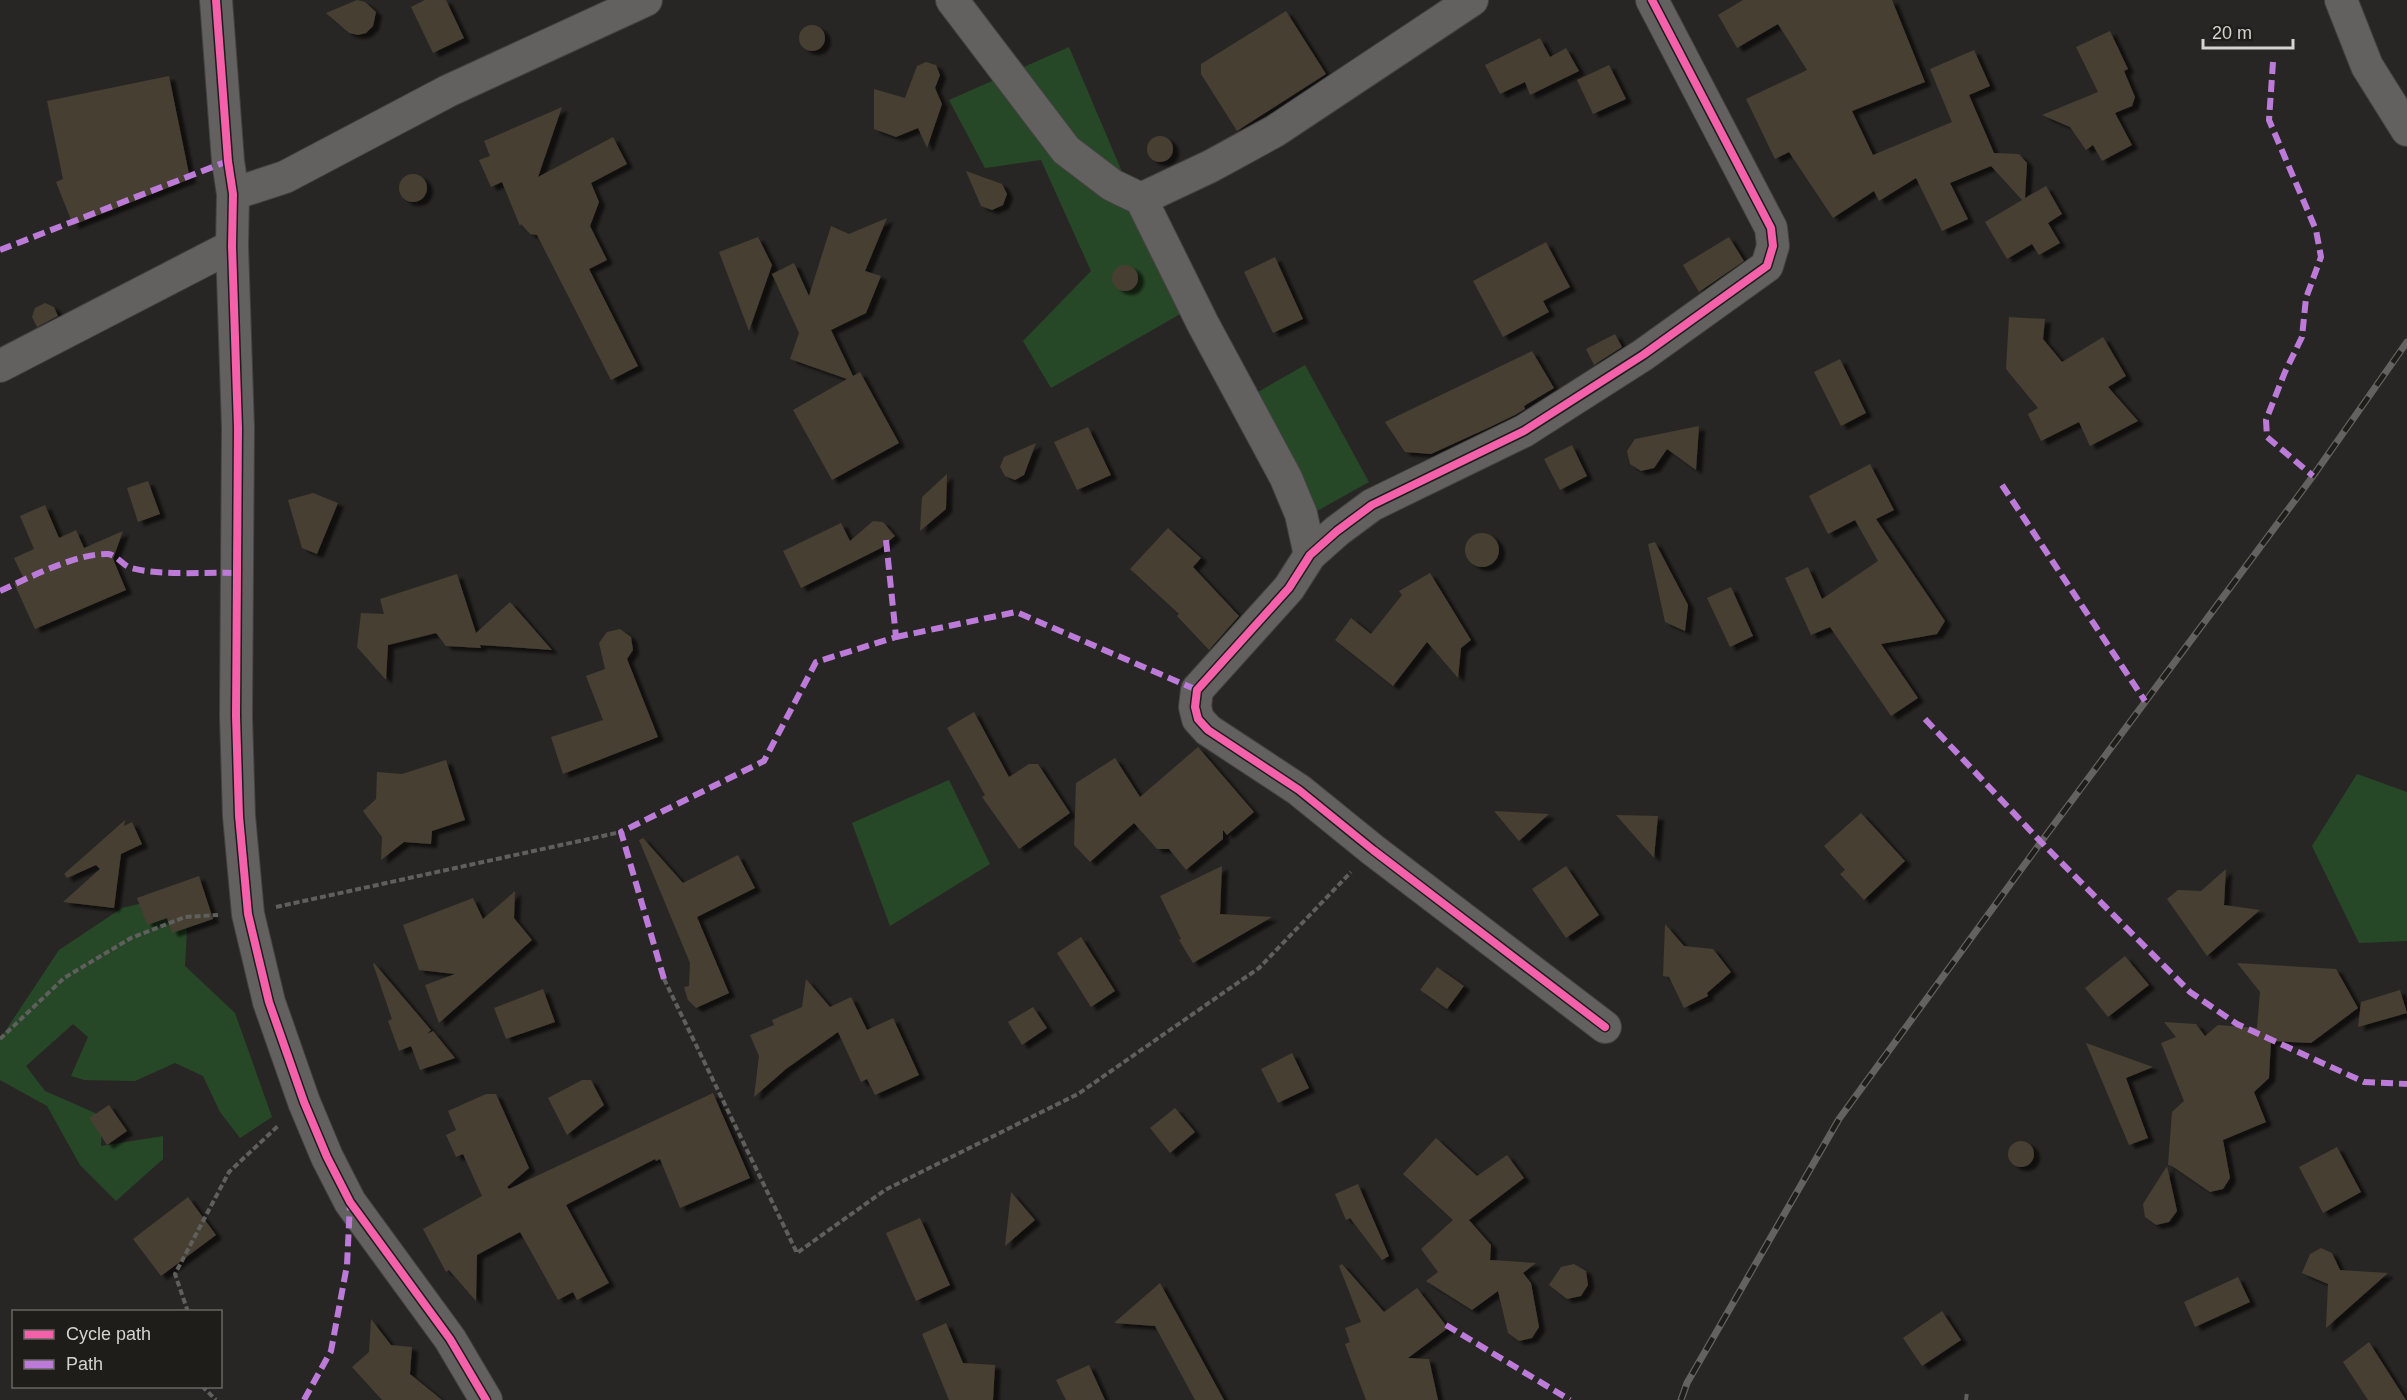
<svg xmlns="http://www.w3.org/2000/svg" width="2407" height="1400" font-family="Arial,sans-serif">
<defs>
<filter id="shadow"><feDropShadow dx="6" dy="4" stdDeviation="1.5" flood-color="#0009"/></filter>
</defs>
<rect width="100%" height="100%" fill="#282624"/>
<g fill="#274827">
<polygon points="1069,47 1182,313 1051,388 1023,341 1091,271 1041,160 985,168 949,100"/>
<polygon points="1305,365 1369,482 1308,516 1244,400"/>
<polygon points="2357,774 2407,792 2407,941 2359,943 2312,846"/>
<polygon points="949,780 990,864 890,926 852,823"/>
<polygon points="189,892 185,966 235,1013 272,1117 240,1138 220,1112 203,1076 175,1063 135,1081 84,1080 71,1076 88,1037 73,1024 26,1066 45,1091 102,1116 101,1146 163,1136 163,1159 116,1201 80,1165 47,1106 0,1080 0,1039 59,950 122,908"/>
</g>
<g fill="#463f32" filter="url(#shadow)">
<polygon points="357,0 365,2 376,12 373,26 366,33 358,35 349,33 326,13"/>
<polygon points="425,0 446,0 464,38 433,53 411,7"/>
<polygon points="1743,0 1892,0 1925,82 1852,111 1873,155 1952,122 1930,69 1974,50 1990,86 1969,95 1994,153 2019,154 2027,163 2025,198 2046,186 2062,214 2048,223 2060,243 2039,255 2032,244 2007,259 1985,222 2022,200 1991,166 1950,183 1968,219 1942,231 1916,178 1879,201 1874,191 1833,218 1789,152 1775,159 1746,99 1807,70 1778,24 1737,48 1718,15"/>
<polygon points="1286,11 1326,74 1237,131 1201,74 1201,64"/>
<circle cx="812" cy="38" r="13"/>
<polygon points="2110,31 2128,69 2124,71 2135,97 2132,106 2115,113 2132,145 2102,161 2093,145 2086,150 2070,127 2042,115 2098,92 2076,47"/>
<polygon points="1540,38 1550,57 1566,48 1579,71 1530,95 1525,82 1500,94 1485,65"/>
<polygon points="926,62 936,65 940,75 935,88 942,104 927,148 918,128 896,137 874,129 874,89 905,98 917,66"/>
<polygon points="1609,65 1626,99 1593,114 1577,80"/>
<polygon points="169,76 190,179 73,225 56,182 63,179 47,101"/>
<polygon points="562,107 538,177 613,137 627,164 591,183 599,202 590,226 607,260 589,269 638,366 611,380 537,235 530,234 521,224 520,226 502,182 491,187 479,160 490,156 484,141"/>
<circle cx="1160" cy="149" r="13"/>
<polygon points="966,171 1002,184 1007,194 1003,205 992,210 981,206"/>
<circle cx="413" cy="188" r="14"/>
<polygon points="887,218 865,271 881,276 866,313 831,330 853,376 860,372 899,443 832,480 793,410 847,379 790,359 799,333 772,274 794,263 809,296 831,226 849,234"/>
<polygon points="758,237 772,265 749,331 719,252"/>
<polygon points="1729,237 1744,261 1699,292 1683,265"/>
<polygon points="1546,242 1570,287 1543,301 1549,312 1503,337 1473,281"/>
<polygon points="1275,257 1303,319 1273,333 1244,272"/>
<circle cx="1125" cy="278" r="13"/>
<polygon points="45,303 54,307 58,316 37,327 32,317 35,308"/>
<polygon points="2009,317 2045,319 2043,339 2062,362 2103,337 2126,376 2108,387 2138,421 2090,446 2079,422 2041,441 2028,414 2038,408 2006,369"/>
<polygon points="1615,334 1622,347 1594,365 1586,349"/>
<polygon points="1532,351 1554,388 1524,406 1525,409 1515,415 1488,428 1431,454 1405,452 1385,422"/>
<polygon points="1840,359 1866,413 1841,426 1814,372"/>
<polygon points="1699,426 1696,470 1667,449 1654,468 1641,471 1630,464 1627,451 1635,439"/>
<polygon points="1088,427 1111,475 1077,490 1054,442"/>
<polygon points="1036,443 1024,475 1015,480 1005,476 1000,467 1004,457"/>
<polygon points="1572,445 1587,476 1560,490 1544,459"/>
<polygon points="1870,464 1894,510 1876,519 1945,621 1937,634 1881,644 1918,698 1891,716 1830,627 1811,635 1785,578 1808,567 1822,599 1878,561 1855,520 1828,534 1809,496"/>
<polygon points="947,474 946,509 920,531 922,497"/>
<polygon points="148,481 160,514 138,522 127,488"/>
<polygon points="313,493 338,503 317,554 302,548 288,500"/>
<polygon points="45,505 59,538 76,530 84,548 123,531 113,559 126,590 35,629 14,583 24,579 14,558 34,549 20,516"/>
<polygon points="873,521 883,522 895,536 881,548 801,588 783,551 841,523 850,541"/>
<polygon points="1168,528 1201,558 1193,567 1239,616 1209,650 1177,616 1179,614 1130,569"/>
<circle cx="1482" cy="550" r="17"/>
<polygon points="1655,542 1688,605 1685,631 1665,622 1648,544"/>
<polygon points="1430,573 1471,640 1461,648 1458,678 1427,642 1393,686 1335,640 1351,618 1371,634 1402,595 1399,591"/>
<polygon points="457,574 476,633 510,602 552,650 480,645 481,648 446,646 436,633 388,645 386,680 357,647 361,613 384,614 380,599"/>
<polygon points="1731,587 1753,636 1730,647 1707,598"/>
<polygon points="620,629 631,637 633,650 627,659 658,737 563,774 551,737 603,720 586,676 605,669 599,643 607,632"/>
<polygon points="974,712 1009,777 1029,764 1038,764 1070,813 1019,849 982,797 985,795 947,728"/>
<polygon points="1198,747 1254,812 1227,835 1223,830 1223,839 1186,870 1169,849 1157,849 1134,823 1090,862 1074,845 1076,783 1115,758 1140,797"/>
<polygon points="446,760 465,820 432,831 431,844 404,842 381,860 382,837 363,811 376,799 377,772 402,774"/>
<polygon points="1494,811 1549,814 1519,841"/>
<polygon points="1861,813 1905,861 1864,900 1840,874 1845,870 1824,846"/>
<polygon points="1616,815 1658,816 1654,858"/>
<polygon points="125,820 124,826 132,822 142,844 121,854 114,908 63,902 100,869 96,865 67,878 64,874"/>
<polygon points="643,838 683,883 738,855 755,888 697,917 729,993 696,1008 688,1000 684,987 689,986 690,963 639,840"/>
<polygon points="1222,866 1220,914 1272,917 1193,963 1179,940 1181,939 1160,896"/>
<polygon points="1566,866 1599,915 1566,938 1532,889"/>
<polygon points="2226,869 2224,905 2260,910 2207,956 2167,899 2178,890 2201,891"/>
<polygon points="199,876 213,919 172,933 167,918 147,925 137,898"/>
<polygon points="515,891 514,918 532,940 439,1023 425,985 455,974 419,970 403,925 473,898 483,919"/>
<polygon points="1665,924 1684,946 1713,949 1731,972 1707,993 1708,996 1684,1008 1669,977 1663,976"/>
<polygon points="1081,937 1115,991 1091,1007 1057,953"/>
<polygon points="2125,956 2149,985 2108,1017 2085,988"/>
<polygon points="374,963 431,1030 427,1034 433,1031 455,1058 420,1070 411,1046 399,1051 388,1021 392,1019 373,964"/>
<polygon points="2237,963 2336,969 2358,1008 2311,1043 2271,1041 2269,1078 2254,1092 2266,1122 2223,1140 2230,1178 2223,1189 2210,1192 2172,1166 2168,1165 2172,1112 2184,1101 2161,1043 2176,1037 2164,1022 2196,1024 2205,1036 2218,1025 2257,1028 2260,992"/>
<polygon points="1437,967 1464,986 1447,1009 1420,990"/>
<polygon points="806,979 830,1007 851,997 867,1030 893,1018 919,1075 875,1095 867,1079 861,1082 838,1032 786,1069 754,1097 759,1056 750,1035 774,1025 772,1020 802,1007"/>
<polygon points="543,989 555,1022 506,1039 494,1008"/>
<polygon points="2400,990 2407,1013 2358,1027 2361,1002"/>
<polygon points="1033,1007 1047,1028 1022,1045 1008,1022"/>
<polygon points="2086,1043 2153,1067 2126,1078 2148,1138 2129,1145"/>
<polygon points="1292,1053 1309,1088 1278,1103 1261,1069"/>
<polygon points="582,1080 591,1080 604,1105 567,1135 548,1098"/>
<polygon points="713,1093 750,1178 680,1208 660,1159 656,1161 655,1159 566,1205 609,1283 577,1300 573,1292 558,1300 520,1232 477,1255 476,1301 449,1270 446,1272 423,1229 482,1196 463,1154 456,1157 446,1135 456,1130 448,1111 486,1094 496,1094 529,1168 507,1187 509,1189"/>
<polygon points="109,1105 127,1131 107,1145 89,1118"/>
<polygon points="1175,1108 1195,1132 1170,1153 1150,1128"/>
<polygon points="1436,1138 1477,1176 1507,1155 1524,1178 1469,1220 1491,1245 1490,1260 1536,1263 1523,1273 1531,1283 1539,1327 1532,1338 1519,1341 1508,1333 1498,1291 1472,1310 1426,1281 1438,1272 1421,1249 1453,1220 1403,1174"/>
<circle cx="2021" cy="1154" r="13"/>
<polygon points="2337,1147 2361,1192 2323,1213 2299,1167"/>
<polygon points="2167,1166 2177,1211 2169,1222 2156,1225 2145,1217 2143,1204"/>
<polygon points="1358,1184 1389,1256 1382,1260 1350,1218 1346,1220 1335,1194"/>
<polygon points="1011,1192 1035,1220 1005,1246"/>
<polygon points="188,1197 216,1235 161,1276 133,1239"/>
<polygon points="920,1218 950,1285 916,1301 886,1233"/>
<polygon points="2321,1248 2332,1253 2340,1270 2388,1273 2326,1328 2328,1284 2302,1273 2310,1254"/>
<polygon points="1342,1264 1384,1312 1417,1288 1448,1328 1408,1358 1429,1359 1438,1400 1366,1400 1345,1344 1350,1342 1345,1328 1361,1322 1339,1266"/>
<polygon points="1574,1264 1586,1271 1588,1285 1581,1296 1567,1299 1549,1285 1561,1267"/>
<polygon points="2238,1277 2250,1302 2195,1327 2184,1302"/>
<polygon points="1160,1283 1224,1400 1195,1400 1155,1326 1114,1323"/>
<polygon points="1942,1311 1961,1340 1922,1366 1903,1338"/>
<polygon points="371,1319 391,1345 412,1347 410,1374 442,1400 382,1400 352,1367 369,1352"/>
<polygon points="946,1323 963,1363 995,1365 993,1400 949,1400 922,1334"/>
<polygon points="2369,1342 2406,1400 2368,1400 2343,1362"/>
<polygon points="1089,1365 1105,1400 1066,1400 1056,1380"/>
</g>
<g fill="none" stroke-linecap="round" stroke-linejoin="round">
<defs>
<g id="minor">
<polyline points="216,0 228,161 233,194 232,246 238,428 236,716 239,816 248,914 269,1002 304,1102 327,1157 350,1202 450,1339 486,1400"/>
<polyline points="952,0 1066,150 1112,185 1141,199 1203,324 1286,478 1301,514 1310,555"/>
<polyline points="2341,0 2367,66 2407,130"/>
<polyline points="233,194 285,177 448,91 646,0"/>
<polyline points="1141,199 1211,166 1275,131 1472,0"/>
<polyline points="0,366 232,246"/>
<polyline points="1605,1027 1373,850 1299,790 1208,730 1198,719 1195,707 1197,690 1289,588 1310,555 1337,531 1372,505 1524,431 1643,355 1767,266 1773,246 1771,228 1652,0"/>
</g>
</defs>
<use href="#minor" stroke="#444241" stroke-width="34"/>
<g stroke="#5f5f5e" stroke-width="4" stroke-dasharray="6 3" stroke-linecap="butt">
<polyline points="276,907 621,832"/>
<polyline points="664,979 797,1253 885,1190 1078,1094 1259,968 1351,872"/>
<polyline points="0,1039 64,978 131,938 185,917 218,915"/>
<polyline points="188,1312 175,1274 229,1172 279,1125"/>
<polyline points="202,1386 216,1400"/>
<polyline points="1966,1400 1967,1392"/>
</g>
<use href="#minor" stroke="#626160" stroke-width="32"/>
<defs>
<polyline id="rail" points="1681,1400 1687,1383 1839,1119 2041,842 2313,476 2407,342"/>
</defs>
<use href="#rail" stroke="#646261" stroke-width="7"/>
<use href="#rail" stroke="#1f1d1a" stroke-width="4.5" stroke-dasharray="14" stroke-linecap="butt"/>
<g stroke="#bd7bd9" stroke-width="6" stroke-dasharray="12 6" stroke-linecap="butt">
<polyline points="2273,62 2269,120 2316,230 2321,257 2306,298 2302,337 2285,372 2266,420 2267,437 2313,476"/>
<polyline points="0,250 228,161"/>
<polyline points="2002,485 2145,701"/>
<path d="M0,591c28,-13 77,-38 108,-37 9,1 14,11 23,14 29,8 74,4 105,5"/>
<polyline points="896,637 1016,612 1197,690"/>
<polyline points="1925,719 2041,842 2190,992 2237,1024 2364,1082 2407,1084"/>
<polyline points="664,979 621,832 764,761 816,662 896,637 886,540"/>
<polyline points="1446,1325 1570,1400"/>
<polyline points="304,1400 331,1351 347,1265 350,1204"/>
</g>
<defs>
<g id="cycleway">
<polyline points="216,0 228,161 233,194 232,246 238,428 236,716 239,816 248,914 269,1002 304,1102 327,1157 350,1202 450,1339 486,1400"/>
<polyline points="1605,1027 1373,850 1299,790 1208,730 1198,719 1195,707 1197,690 1289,588 1310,555 1337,531 1372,505 1524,431 1643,355 1767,266 1773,246 1771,228 1652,0"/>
</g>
</defs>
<use href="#cycleway" stroke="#1f1d1a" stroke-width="11"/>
<use href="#cycleway" stroke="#f560ab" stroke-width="8"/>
</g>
<rect x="12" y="1310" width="210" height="78" fill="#1f1d1a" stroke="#686663" stroke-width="1.5"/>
<rect x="24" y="1330" width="30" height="9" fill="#f560ab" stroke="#686663" stroke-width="1.5"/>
<text x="66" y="1340" font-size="18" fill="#d5d3d1">Cycle path</text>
<rect x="24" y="1360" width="30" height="9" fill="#bd7bd9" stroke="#686663" stroke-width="1.5"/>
<text x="66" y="1370" font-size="18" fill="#d5d3d1">Path</text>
<path d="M2203 39v9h90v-9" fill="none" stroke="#d5d3d1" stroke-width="3"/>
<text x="2212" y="39" font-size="18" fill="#d5d3d1" stroke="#1f1d1a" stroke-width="4.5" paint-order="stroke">20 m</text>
</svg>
